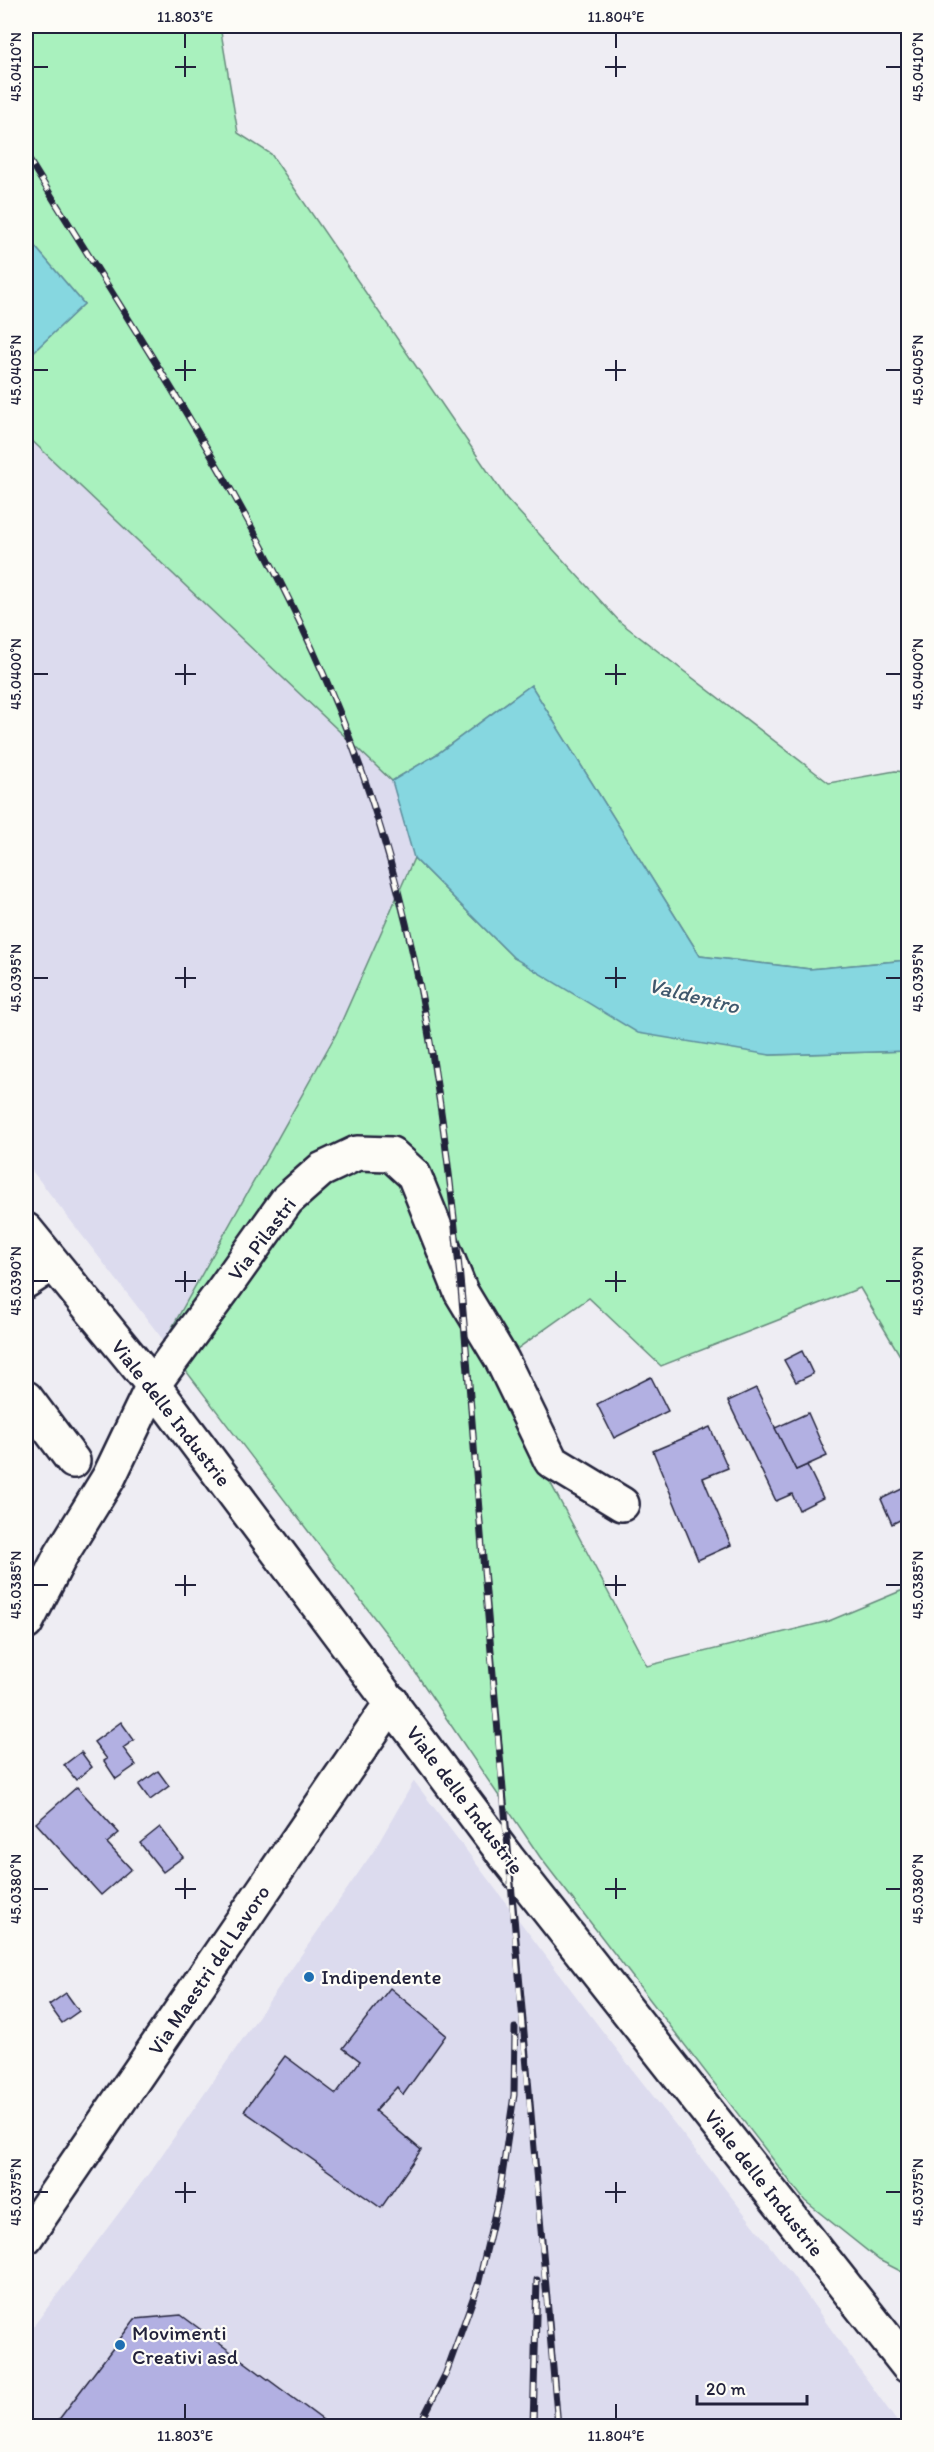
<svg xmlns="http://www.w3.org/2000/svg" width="934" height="2452" font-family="Itim,sans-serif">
<rect width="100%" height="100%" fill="#eeedf3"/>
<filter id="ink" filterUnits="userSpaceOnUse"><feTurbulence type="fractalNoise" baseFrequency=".0167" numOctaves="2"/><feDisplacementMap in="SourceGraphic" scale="12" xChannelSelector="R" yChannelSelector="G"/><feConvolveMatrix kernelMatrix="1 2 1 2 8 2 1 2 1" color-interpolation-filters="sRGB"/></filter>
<g filter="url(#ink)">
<g fill="#dcdbee">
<polygon points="26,435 392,781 414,858 336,1034 164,1341 26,1163"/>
<polygon points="414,1781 597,2024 793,2276 900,2426 26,2426 26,2336 152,2169 375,1849"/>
</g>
<g fill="#a9f1be" stroke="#668a7c" stroke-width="1.5">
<polygon points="26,26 220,26 238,133 271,154 506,498 620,622 829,783 895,771 908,772 908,960 810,969 700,956 531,685 437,754 392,781 26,435 26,359 84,304 26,236"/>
<polygon points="414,858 514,958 770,1055 908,1051 908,1369 860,1288 661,1366 589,1298 490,1368 647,1666 829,1621 908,1588 908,2275 879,2260 805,2201 540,1857 411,1666 164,1342 336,1034"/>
</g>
<g fill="#86d7e0" stroke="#5e8f9e" stroke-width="1.5">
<polygon points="26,236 84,304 26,359"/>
<polygon points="531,685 700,956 810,969 908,960 908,1051 770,1055 638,1033 514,958 414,858 392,781 437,754"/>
</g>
<g fill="#b2b0e2" stroke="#22223b" stroke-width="1.5">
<polygon points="802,1351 813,1374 796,1382 784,1360"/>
<polygon points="651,1377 668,1411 614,1438 597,1404"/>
<polygon points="756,1388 796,1470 807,1465 823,1498 799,1510 792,1494 776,1501 728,1401"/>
<polygon points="808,1413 827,1456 796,1470 775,1428"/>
<polygon points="710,1427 728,1468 703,1478 731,1545 698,1560 653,1451"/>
<polygon points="908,1486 908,1516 892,1524 881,1499"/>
<polygon points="121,1722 134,1740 123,1748 136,1765 116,1779 104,1761 107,1759 94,1742"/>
<polygon points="81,1752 92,1767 76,1780 64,1765"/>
<polygon points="158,1771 169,1786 150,1800 139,1785"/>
<polygon points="77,1787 119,1833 107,1843 131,1869 101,1895 36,1823"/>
<polygon points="160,1827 183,1857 163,1872 140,1843"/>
<polygon points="390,1988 446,2035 403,2095 397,2087 375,2111 421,2150 381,2208 244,2111 285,2056 336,2094 360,2061 343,2048"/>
<polygon points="66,1993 79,2011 62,2023 49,2005"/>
<polygon points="181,2315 331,2426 54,2426 135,2319"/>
</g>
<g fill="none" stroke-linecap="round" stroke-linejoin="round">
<defs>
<g id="minor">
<polyline points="26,1230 153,1385 507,1858 908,2366"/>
<polyline points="26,1281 52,1264"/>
<polyline points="26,1398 73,1461"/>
<polyline points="26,1623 61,1555 109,1477 153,1385 223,1290 287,1200 321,1170 357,1153 391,1154 414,1175 461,1292 502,1360 551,1461 622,1504"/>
<polyline points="26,2237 392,1702"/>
</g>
</defs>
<use href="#minor" stroke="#22223b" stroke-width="38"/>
<use href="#minor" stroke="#fdfcf7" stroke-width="33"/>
<defs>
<g id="rail">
<path d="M26,155c123,200 258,394 336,617 88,250 98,513 120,775 24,293 49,586 76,879"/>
<polyline points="419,2426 446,2373 478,2285 499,2196 514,2095 515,2028"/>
<polyline points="533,2426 537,2280"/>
</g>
</defs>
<use href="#rail" stroke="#22223b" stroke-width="7"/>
<use href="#rail" stroke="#fdfcf7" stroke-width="4.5" stroke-dasharray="14" stroke-linecap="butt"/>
</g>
</g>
<path fill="none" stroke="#22223b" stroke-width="2" d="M185,33v15M616,33v15M185,56v21M616,56v21M33,67h15M175,67h21M605,67h21M886,67h15M185,360v21M616,360v21M33,370h15M175,370h21M605,370h21M886,370h15M185,664v21M616,664v21M33,674h15M175,674h21M605,674h21M886,674h15M185,967v21M616,967v21M33,978h15M175,978h21M605,978h21M886,978h15M185,1271v21M616,1271v21M33,1281h15M175,1281h21M605,1281h21M886,1281h15M185,1575v21M616,1575v21M33,1585h15M175,1585h21M605,1585h21M886,1585h15M185,1878v21M616,1878v21M33,1889h15M175,1889h21M605,1889h21M886,1889h15M185,2182v21M616,2182v21M33,2192h15M175,2192h21M605,2192h21M886,2192h15M185,2404v15M616,2404v15"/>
<g fill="#1f6fb2" stroke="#fdfcf7" stroke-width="2">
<circle cx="309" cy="1977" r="6"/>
<circle cx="120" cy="2345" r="6"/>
</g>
<g text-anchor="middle" stroke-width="4.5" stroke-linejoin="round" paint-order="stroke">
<g font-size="21" fill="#22223b" stroke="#fdfcf7">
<text transform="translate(262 1239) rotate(-53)" y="7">Via Pilastri</text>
<text transform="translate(171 1413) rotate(52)" y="7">Viale delle Industrie</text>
<text transform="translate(465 1800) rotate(53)" y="7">Viale delle Industrie</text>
<text transform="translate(209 1970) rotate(-56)" y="7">Via Maestri del Lavoro</text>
<text transform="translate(764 2183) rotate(52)" y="7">Viale delle Industrie</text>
</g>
<g font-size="21" fill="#22223b" stroke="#fdfcf7" text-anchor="start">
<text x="321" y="1984">Indipendente</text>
<text x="132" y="2340">Movimenti<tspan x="132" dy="24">Creativi asd</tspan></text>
</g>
<g font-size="22" font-style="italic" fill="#40586d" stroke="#fdfcf7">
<text transform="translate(694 995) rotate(14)" y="8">Valdentro</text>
</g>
</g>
<rect width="934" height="2452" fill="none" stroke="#fdfcf7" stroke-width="66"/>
<path d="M697 2395v9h110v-9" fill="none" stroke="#22223b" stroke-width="3"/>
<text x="706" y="2395" font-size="18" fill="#22223b" stroke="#fdfcf7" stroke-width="4.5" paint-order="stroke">20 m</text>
<rect x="33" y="33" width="868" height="2386" fill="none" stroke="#22223b" stroke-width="2"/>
<g font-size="15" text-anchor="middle" fill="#22223b">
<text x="185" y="22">11.803°E</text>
<text x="616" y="22">11.804°E</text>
<text transform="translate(16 67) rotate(-90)" y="5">45.0410°N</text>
<text transform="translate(918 67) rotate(-90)" y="5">45.0410°N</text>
<text transform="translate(16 370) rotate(-90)" y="5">45.0405°N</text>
<text transform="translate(918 370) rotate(-90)" y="5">45.0405°N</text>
<text transform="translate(16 674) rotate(-90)" y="5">45.0400°N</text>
<text transform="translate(918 674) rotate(-90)" y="5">45.0400°N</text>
<text transform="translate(16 978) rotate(-90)" y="5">45.0395°N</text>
<text transform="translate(918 978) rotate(-90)" y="5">45.0395°N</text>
<text transform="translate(16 1281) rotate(-90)" y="5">45.0390°N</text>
<text transform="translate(918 1281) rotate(-90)" y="5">45.0390°N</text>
<text transform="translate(16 1585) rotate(-90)" y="5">45.0385°N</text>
<text transform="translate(918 1585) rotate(-90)" y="5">45.0385°N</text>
<text transform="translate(16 1889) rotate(-90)" y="5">45.0380°N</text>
<text transform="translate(918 1889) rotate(-90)" y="5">45.0380°N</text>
<text transform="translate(16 2192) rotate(-90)" y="5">45.0375°N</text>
<text transform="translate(918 2192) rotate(-90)" y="5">45.0375°N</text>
<text x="185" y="2441">11.803°E</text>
<text x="616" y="2441">11.804°E</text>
</g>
</svg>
